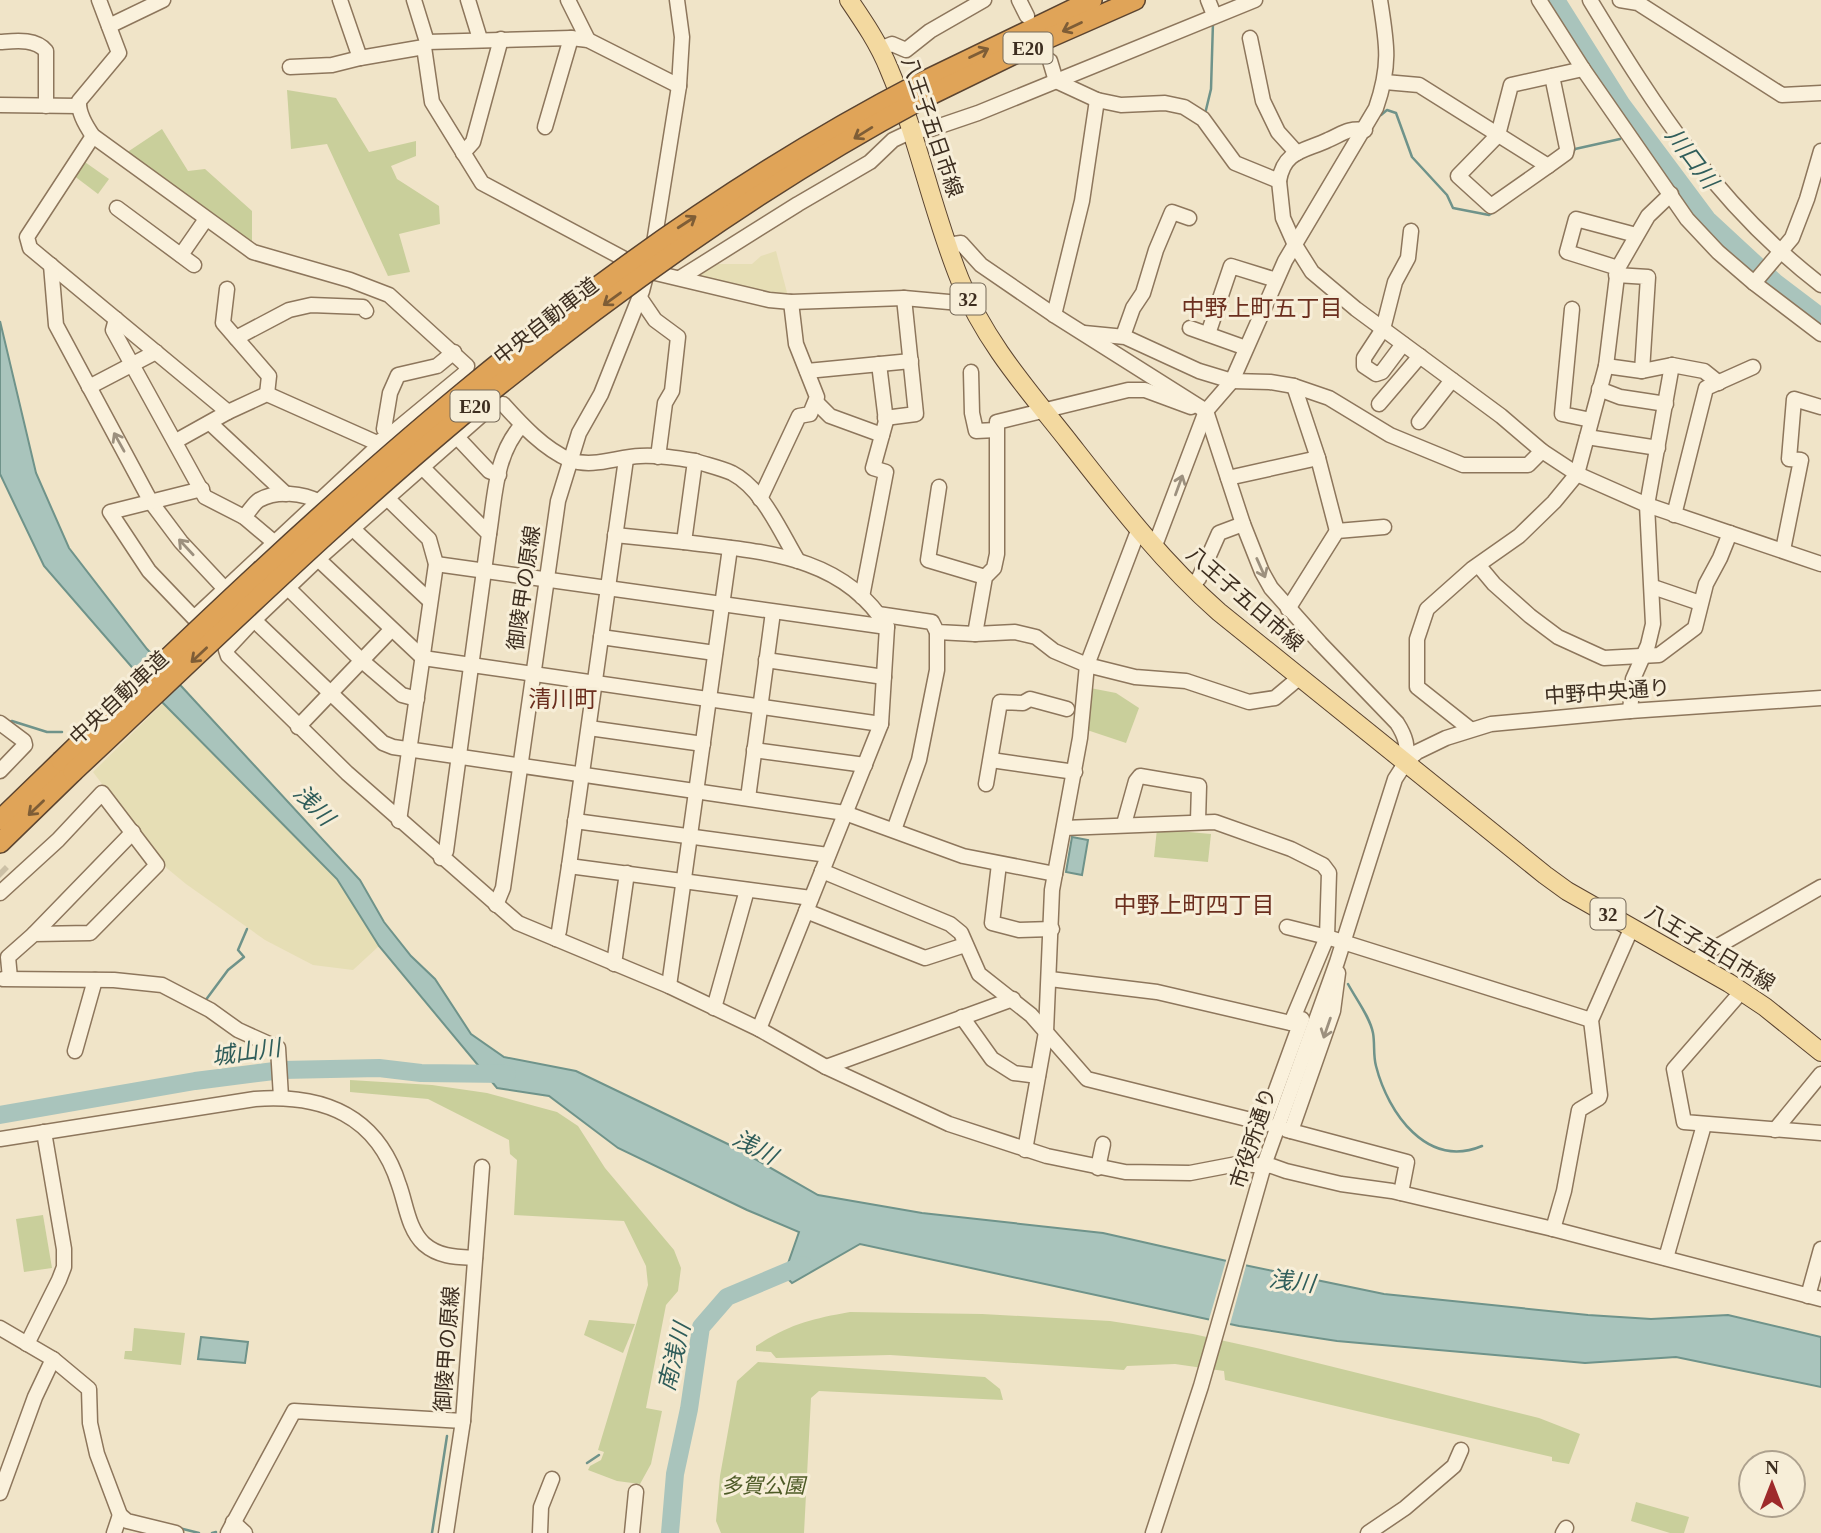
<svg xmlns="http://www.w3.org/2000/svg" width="1821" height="1533" font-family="'Times New Roman','Noto Sans JP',serif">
<rect width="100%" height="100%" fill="#f0e4c8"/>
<g fill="#e6deb5">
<polygon points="776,251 789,300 697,280 697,270 706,264 752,264 761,256"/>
<polygon points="163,703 337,879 379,946 353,970 313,965 265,940 186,884 163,865 93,772"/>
</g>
<g fill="#c9cf9b">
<polygon points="287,90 336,98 369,152 416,141 416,156 391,166 397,179 439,206 440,224 399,234 410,272 388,276 327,144 291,149"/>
<polygon points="162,129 188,171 205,169 252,211 252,244 126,153"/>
<polygon points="82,160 109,179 98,194 73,175"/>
<polygon points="1085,687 1116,693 1139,708 1126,743 1081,728"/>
<polygon points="1157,829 1211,834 1208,862 1154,857"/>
<polygon points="350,1080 432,1085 487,1093 557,1112 578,1126 605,1168 674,1250 681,1268 678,1291 666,1305 646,1408 662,1411 651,1464 640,1484 617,1481 588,1470 590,1466 601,1460 604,1452 598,1450 648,1285 646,1266 624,1221 514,1215 517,1160 510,1154 509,1140 428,1099 350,1092"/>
<polygon points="43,1215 52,1268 24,1272 16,1219"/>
<path d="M850,1312l132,2 128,7 83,13 68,15 278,69 41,16 -11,30 -17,-3v-4l-327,-77 -1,-9 -49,-7 -48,2 -3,4 -234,-15 -114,3 -5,-6 -15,-1v-5c34,-22 55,-27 94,-34z"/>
<polygon points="589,1320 635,1324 623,1353 584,1335"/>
<polygon points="134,1328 185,1333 181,1365 124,1359 125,1351 132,1351"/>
<polygon points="758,1362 985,1377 1000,1389 1003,1400 819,1391 811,1398 804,1533 721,1533 716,1521 720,1476 737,1381"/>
<polygon points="1636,1502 1689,1517 1684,1533 1670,1533 1631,1521"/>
</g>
<g fill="#a9c4bc" stroke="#6f938a" stroke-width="2">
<polygon points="0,321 36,473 69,548 147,649 360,880 384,922 411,956 435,979 471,1034 504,1057 576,1071 734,1147 818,1195 922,1213 1103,1233 1249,1266 1384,1294 1588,1315 1651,1319 1728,1315 1821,1337 1821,1387 1676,1357 1585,1363 1337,1341 1239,1326 860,1244 792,1283 784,1275 799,1232 747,1210 618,1148 549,1096 497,1088 379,946 337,879 163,703 44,566 0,474"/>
<polygon points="1072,837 1088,840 1082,875 1066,872"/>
<polygon points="201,1337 248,1342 245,1363 198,1359"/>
</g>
<polygon fill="#f0e4c8" points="1227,1257 1247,1262 1229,1328 1208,1323"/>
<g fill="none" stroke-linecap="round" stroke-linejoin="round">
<g stroke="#6f938a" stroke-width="2.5">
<polyline points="1205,114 1211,89 1213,22"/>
<polyline points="1381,115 1387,110 1396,113 1412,157 1447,195 1453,208 1489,215 1494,212"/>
<polyline points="1571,157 1575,149 1620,139"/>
<polyline points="7,723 12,721 47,732 62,732"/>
<path d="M1348,984c8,15 22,33 25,49 2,11 0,22 3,33 12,47 51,103 106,80"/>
<polyline points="205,1001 228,970 244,957 238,950 247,929"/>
<polyline points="587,1463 599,1455"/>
<polyline points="179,1528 199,1533"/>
<polyline points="212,1533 216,1532"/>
<polyline points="432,1533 447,1436"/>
</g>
<g stroke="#a9c4bc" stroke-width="18">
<polyline points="1556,0 1622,105 1707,219 1776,283 1821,317"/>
<polyline points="0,1115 195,1081 282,1070 379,1068 421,1073 507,1074"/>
<polyline points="670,1533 675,1474 689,1409 701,1327 727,1297 803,1265"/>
</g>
<polyline stroke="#ccc0a6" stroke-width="14" stroke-dasharray="14 7" stroke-linecap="butt" points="0,870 4,874"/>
<defs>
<g id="minor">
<path d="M99,0l20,53 -40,48c-1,12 7,25 14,35l160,116 97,28 39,15 78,71 -2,7 29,31h9c18,20 41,45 67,56 23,8 47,-3 70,-4 19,-1 37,2 55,5l-11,81c77,10 158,12 203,85l-6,97 -122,305"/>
<polyline points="340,0 360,58 424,47 427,42 571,38 588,40 679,86"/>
<polyline points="414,0 427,42"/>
<polyline points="468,0 480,39"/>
<polyline points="568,0 588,40"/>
<polyline points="1019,0 1027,16"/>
<polyline points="1208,0 1214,15"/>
<polyline points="1539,0 1583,69 1687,219 1718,252 1754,283 1821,334"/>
<path d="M1590,0c66,109 128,206 231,285"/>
<polyline points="1620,0 1638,3 1782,95 1821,93"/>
<polyline points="109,26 163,0"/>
<polyline points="1250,38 1263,101 1278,132 1297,153"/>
<path d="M0,42c15,-1 35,-4 46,9v55"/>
<polyline points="424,47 432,102 482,183 647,271 769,300 791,302 904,298 971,304"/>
<polyline points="880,49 892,44 906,50 930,31 984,0"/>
<polyline points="1050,61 1056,81 1097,100 1121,105 1165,103 1184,107 1203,119 1235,163 1279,181 1283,218 1295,245 1312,272 1356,309 1501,416 1542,451 1577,474 1647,505 1821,564"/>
<polyline points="290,67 332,65 360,58"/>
<polyline points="1385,82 1419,85 1548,166 1566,153 1567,148 1552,76"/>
<polyline points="0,105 79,106"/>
<polyline points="545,127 571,38"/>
<polyline points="93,136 27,237 30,248 228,412 267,394 377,443 385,438"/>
<polyline points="463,153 473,142 501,39"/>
<polyline points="1548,166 1491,206 1458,176 1498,135 1511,85 1583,69"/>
<path d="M1279,181c5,-31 26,-30 49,-41 16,-7 19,-12 37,-10"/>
<polyline points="117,208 194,265"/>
<path d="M947,245l14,-2 20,22 73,50 152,96 37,113 19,48 9,16 49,55 77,80c9,14 11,23 9,39"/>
<polyline points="653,249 679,86 682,37 677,0"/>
<polyline points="181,255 206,219"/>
<polyline points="51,265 56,325 151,502 181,542 254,620 383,743 393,747 845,813 963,856 1055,874"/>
<polyline points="1618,268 1567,252 1576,219 1636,235"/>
<polyline points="1616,275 1648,277 1642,371"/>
<polyline points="680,278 798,204 870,162 893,140 912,131 931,129 978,113 1255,0"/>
<polyline points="1754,283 1792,238 1807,199 1821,151"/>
<polyline points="227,289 223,323 269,376 267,394"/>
<polyline points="640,298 655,320 678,337 672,391 665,403 658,457"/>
<polyline points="1572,309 1562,414 1591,420"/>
<polyline points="1054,315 1082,201 1097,100"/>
<polyline points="116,319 113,330 205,497 244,517 275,543"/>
<polyline points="1190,328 1246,348"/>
<polyline points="1084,333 1125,337 1199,371 1232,381 1270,382 1294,386 1329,398 1390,435 1463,465 1528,465 1542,451"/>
<polyline points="1208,334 1231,266 1276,280"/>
<polyline points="1123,336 1133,308 1143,293 1156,250 1172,212 1189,218"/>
<polyline points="236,338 289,310 311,305 363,307 366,311"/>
<polyline points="1403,344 1382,372 1376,374 1364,366 1364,358 1383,329 1395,282 1408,258 1411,231"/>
<polyline points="1606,366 1642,371 1672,365 1704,371 1719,383"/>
<polyline points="807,371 911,361"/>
<polyline points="971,372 972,413 976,431 996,430"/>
<polyline points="1294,386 1318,458 1337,531"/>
<polyline points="89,387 156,352"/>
<polyline points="1599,389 1620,397 1666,404"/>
<polyline points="816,402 830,416 882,435"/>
<polyline points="494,404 318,559 254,620 226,650 228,656 347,773 518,923 669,986 759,1029 826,1067 949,1124 1047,1156 1125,1172 1190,1173 1237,1164 1272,1166 1286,1171 1341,1184 1392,1191 1553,1229 1821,1299"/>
<polyline points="1379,404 1420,356"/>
<polyline points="885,418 916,414 904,298"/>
<polyline points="1419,422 1452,380"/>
<polyline points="210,423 286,494"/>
<polyline points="456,436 489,471 499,475"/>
<polyline points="1587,437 1658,448"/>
<polyline points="176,441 228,412"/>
<path d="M695,461c12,4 26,7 37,12 31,16 49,60 66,88"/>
<polyline points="1228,478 1318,458"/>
<polyline points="939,487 928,560 985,577"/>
<polyline points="202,489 110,512 149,571 194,618 390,435 465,373"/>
<polyline points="386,497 429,539 436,564 399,821"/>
<polyline points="760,499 799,416 810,414 817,397 796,344 791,302"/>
<polyline points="1674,515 1706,388 1753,367"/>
<path d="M244,517c5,-5 10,-14 15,-17 18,-10 44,-7 61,2"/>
<polyline points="352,528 430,601"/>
<path d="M489,534c6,-37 6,-80 33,-109"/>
<polyline points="615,535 684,542"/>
<path d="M1154,548l52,-137 26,-30 53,-120 91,-153c15,-43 11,-64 4,-108"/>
<polyline points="1783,550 1801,460 1789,459 1794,399 1821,407"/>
<polyline points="318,559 423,658 881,724"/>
<polyline points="436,564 887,627"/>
<polyline points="1479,566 1494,584 1530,616 1558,637 1604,658 1659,655 1695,628 1706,584 1720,558 1730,533"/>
<polyline points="1191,587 1199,578 1219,533 1243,524"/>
<polyline points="1653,587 1700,603"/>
<polyline points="288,588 361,660 402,695 417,699"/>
<polyline points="862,597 886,472 873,468 886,421 879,364"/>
<polyline points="1288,609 1337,531 1384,527"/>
<polyline points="878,614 932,622 937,632 975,634 1015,632 1036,637 1054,651 1087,665 1135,677 1186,681 1249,702 1275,698 1300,677"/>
<polyline points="975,634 985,577 994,568 997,554 997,422 1128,390 1145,390 1191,407"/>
<polyline points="601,637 715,653"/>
<polyline points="766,660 884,677"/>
<polyline points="1630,711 1633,679 1648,645 1653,624 1647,505 1672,365"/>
<polyline points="0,723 24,741 25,745 0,771"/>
<polyline points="298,727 391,630"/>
<polyline points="589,728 703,744"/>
<polyline points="1470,729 1417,687 1417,639 1427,609 1472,569 1519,536 1554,502 1577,474 1606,366 1618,268 1648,216 1671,194"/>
<polyline points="754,750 865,765"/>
<polyline points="991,760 1075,772"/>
<polyline points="986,784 1000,702 1023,703 1030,699 1067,709"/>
<polyline points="748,798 773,612"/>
<polyline points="575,821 828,855"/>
<polyline points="1124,824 1136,781 1140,776 1199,786 1198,821"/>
<polyline points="1064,828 1215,822 1291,849 1323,865 1329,873 1327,937 1291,1023"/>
<polyline points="894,830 919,760 937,670 937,632"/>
<polyline points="441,858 446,851 489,534 384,429 390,393 398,375 437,366 454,352"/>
<polyline points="999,864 992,923 1019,930 1052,929"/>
<polyline points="569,866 811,898"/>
<polyline points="822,871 950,924 961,933 979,974 1031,1015 1087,1079 1267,1124"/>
<polyline points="0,893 58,840 102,793 157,865 90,933 34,934 8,957 10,978"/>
<polyline points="496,905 503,888 558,501 579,433 601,394 642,291 648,268"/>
<polyline points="806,911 925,958 965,945"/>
<polyline points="1287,927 1327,937 1591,1020"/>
<polyline points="34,934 133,832"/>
<polyline points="556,939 559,931 569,866 626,459"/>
<polyline points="1695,962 1704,954 1821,887"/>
<polyline points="614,964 627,873"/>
<polyline points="3,979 114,980 162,985 210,1010 238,1030 278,1048 281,1097"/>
<polyline points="1050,979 1157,992 1299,1025"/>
<polyline points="669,986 730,548"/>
<polyline points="1742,991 1674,1069 1684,1122 1821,1133"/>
<polyline points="714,1008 747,890"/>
<polyline points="962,1017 992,1059 1014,1073 1038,1076"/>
<polyline points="75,1051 95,980"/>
<polyline points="826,1067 1013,999"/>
<polyline points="1264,1123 1302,1019"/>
<polyline points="1287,1130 1407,1162 1401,1193"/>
<polyline points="1775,1130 1821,1074"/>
<polyline points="1291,1131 1333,1011 1338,973"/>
<path d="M0,1139l255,-40c68,-5 122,16 144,86 7,19 9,44 25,59 15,13 32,13 51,14"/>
<polyline points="1025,1150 1046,1032 1052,890 1080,738 1087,665 1138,531"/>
<polyline points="1098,1168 1103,1144"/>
<polyline points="1553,1229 1564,1191 1579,1110 1599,1098 1600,1095 1591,1020 1632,927"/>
<polyline points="1666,1258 1704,1125"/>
<polyline points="1808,1296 1821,1249"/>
<polyline points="0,1328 53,1359 89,1389 90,1423 97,1454 120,1515 127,1521 176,1533"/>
<polyline points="27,1344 59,1280 64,1267 64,1249 44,1132"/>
<polyline points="0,1493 35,1397 53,1359"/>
<polyline points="233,1522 245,1533"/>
<polyline points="114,1533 120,1515"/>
<polyline points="228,1533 294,1411 463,1421"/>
<polyline points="446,1533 463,1421 482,1167"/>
<polyline points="540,1533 541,1507 552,1479"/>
<polyline points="632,1533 636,1492"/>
<polyline points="1153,1533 1201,1386 1264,1165 1337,962 1395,779 1406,762 1417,752 1446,738 1491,724 1630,711 1821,698"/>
<polyline points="1368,1533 1405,1508 1454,1466 1461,1450"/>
<polyline points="1563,1533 1566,1528"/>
</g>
<path id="major" d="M849,0c15,22 30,44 40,69 29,68 43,142 71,211 25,62 68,110 109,162 47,60 93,120 150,170l326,263 22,16 162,92 36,24 56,45"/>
<g id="highway">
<polyline points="918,84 1092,0"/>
<polyline points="922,99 1035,44 1135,0"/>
<polyline points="0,820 61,761"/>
<polyline points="0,843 73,772"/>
</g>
</defs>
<use href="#minor" stroke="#8d765c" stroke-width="17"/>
<use href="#major" stroke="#5b4430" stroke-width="20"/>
<use href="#highway" stroke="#5b4430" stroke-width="22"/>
<use href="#minor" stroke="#faf1dc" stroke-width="14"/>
<use href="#major" stroke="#f3d9a0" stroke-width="18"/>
<use href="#highway" stroke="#e0a458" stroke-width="19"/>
<defs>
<g id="highway-bridge">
<path d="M61,761c262,-254 530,-508 857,-677"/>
<path d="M73,772c138,-129 273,-262 420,-382 134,-108 277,-210 429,-291"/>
</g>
</defs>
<use href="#highway-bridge" stroke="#5b4430" stroke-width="22" stroke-linecap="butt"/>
<use href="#highway-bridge" stroke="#e0a458" stroke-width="19"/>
</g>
<defs><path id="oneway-shaft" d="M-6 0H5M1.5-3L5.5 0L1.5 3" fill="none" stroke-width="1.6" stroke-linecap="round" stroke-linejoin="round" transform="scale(1.75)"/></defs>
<g stroke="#7e5d36">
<use href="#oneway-shaft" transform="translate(1072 27) rotate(155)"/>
<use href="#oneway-shaft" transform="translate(979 53) rotate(-26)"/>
<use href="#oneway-shaft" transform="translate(863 133) rotate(148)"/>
<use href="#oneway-shaft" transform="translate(687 222) rotate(-33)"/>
<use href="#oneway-shaft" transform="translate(612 299) rotate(144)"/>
<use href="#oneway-shaft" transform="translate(199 655) rotate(137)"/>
<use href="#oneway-shaft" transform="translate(36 808) rotate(136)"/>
</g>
<g stroke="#9c907e">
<use href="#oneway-shaft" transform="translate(119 442) rotate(-119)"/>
<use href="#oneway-shaft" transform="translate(1179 485) rotate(-70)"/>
<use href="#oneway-shaft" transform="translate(186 547) rotate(-133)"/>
<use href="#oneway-shaft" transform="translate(1261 568) rotate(66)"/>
<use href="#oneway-shaft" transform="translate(1327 1028) rotate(109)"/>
</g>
<g text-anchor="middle" stroke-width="6" stroke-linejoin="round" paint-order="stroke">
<g fill="#f7eed8" stroke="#756857" stroke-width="2">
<rect x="1003.5" y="32.5" width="49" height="31" rx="5"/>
<rect x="950.5" y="283.5" width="35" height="31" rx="5"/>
<rect x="450.5" y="390.5" width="49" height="31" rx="5"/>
<rect x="1590.5" y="898.5" width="35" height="31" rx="5"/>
</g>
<g font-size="19" font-weight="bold" fill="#3d2e20">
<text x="1028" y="55">E20</text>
<text x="968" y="306">32</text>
<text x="475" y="413">E20</text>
<text x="1608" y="921">32</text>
</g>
<g font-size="21" fill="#3d2e20" stroke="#f7eed8">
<text transform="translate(932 127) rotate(71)" y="7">八王子五日市線</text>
<text transform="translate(546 321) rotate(-38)" y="7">中央自動車道</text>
<text transform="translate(524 588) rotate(-82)" y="7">御陵甲の原線</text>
<text transform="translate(1245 599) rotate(41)" y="7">八王子五日市線</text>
<text transform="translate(1607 692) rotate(-4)" y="7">中野中央通り</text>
<text transform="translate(119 698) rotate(-43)" y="7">中央自動車道</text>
<text transform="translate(1710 948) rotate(31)" y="7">八王子五日市線</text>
<text transform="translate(1253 1138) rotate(-72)" y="7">市役所通り</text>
<text transform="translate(447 1349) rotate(-86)" y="7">御陵甲の原線</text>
</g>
<g font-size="21" font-style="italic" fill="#4d5a26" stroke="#f7eed8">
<text x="763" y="1493">多賀公園</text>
</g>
<g font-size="23" font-style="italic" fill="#2f5d5a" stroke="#f7eed8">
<text transform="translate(1692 158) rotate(53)" y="8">川口川</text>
<text transform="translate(314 805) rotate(46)" y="8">浅川</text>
<text transform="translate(246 1052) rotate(-8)" y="8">城山川</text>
<text transform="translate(755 1147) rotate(28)" y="8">浅川</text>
<text transform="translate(1292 1281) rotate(7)" y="8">浅川</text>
<text transform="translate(674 1357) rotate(-76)" y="8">南浅川</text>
</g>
<g font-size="23" fill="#6b2e1e" stroke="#f7eed8">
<text x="1262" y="316">中野上町五丁目</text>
<text x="563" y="707">清川町</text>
<text x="1194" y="913">中野上町四丁目</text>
</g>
</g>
<g transform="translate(1772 1484)"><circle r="33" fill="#f7eed8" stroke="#ada18e" stroke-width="2"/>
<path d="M0-5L12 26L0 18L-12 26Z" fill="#9e2a2b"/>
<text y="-10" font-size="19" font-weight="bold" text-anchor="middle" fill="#3d2e20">N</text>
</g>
</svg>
